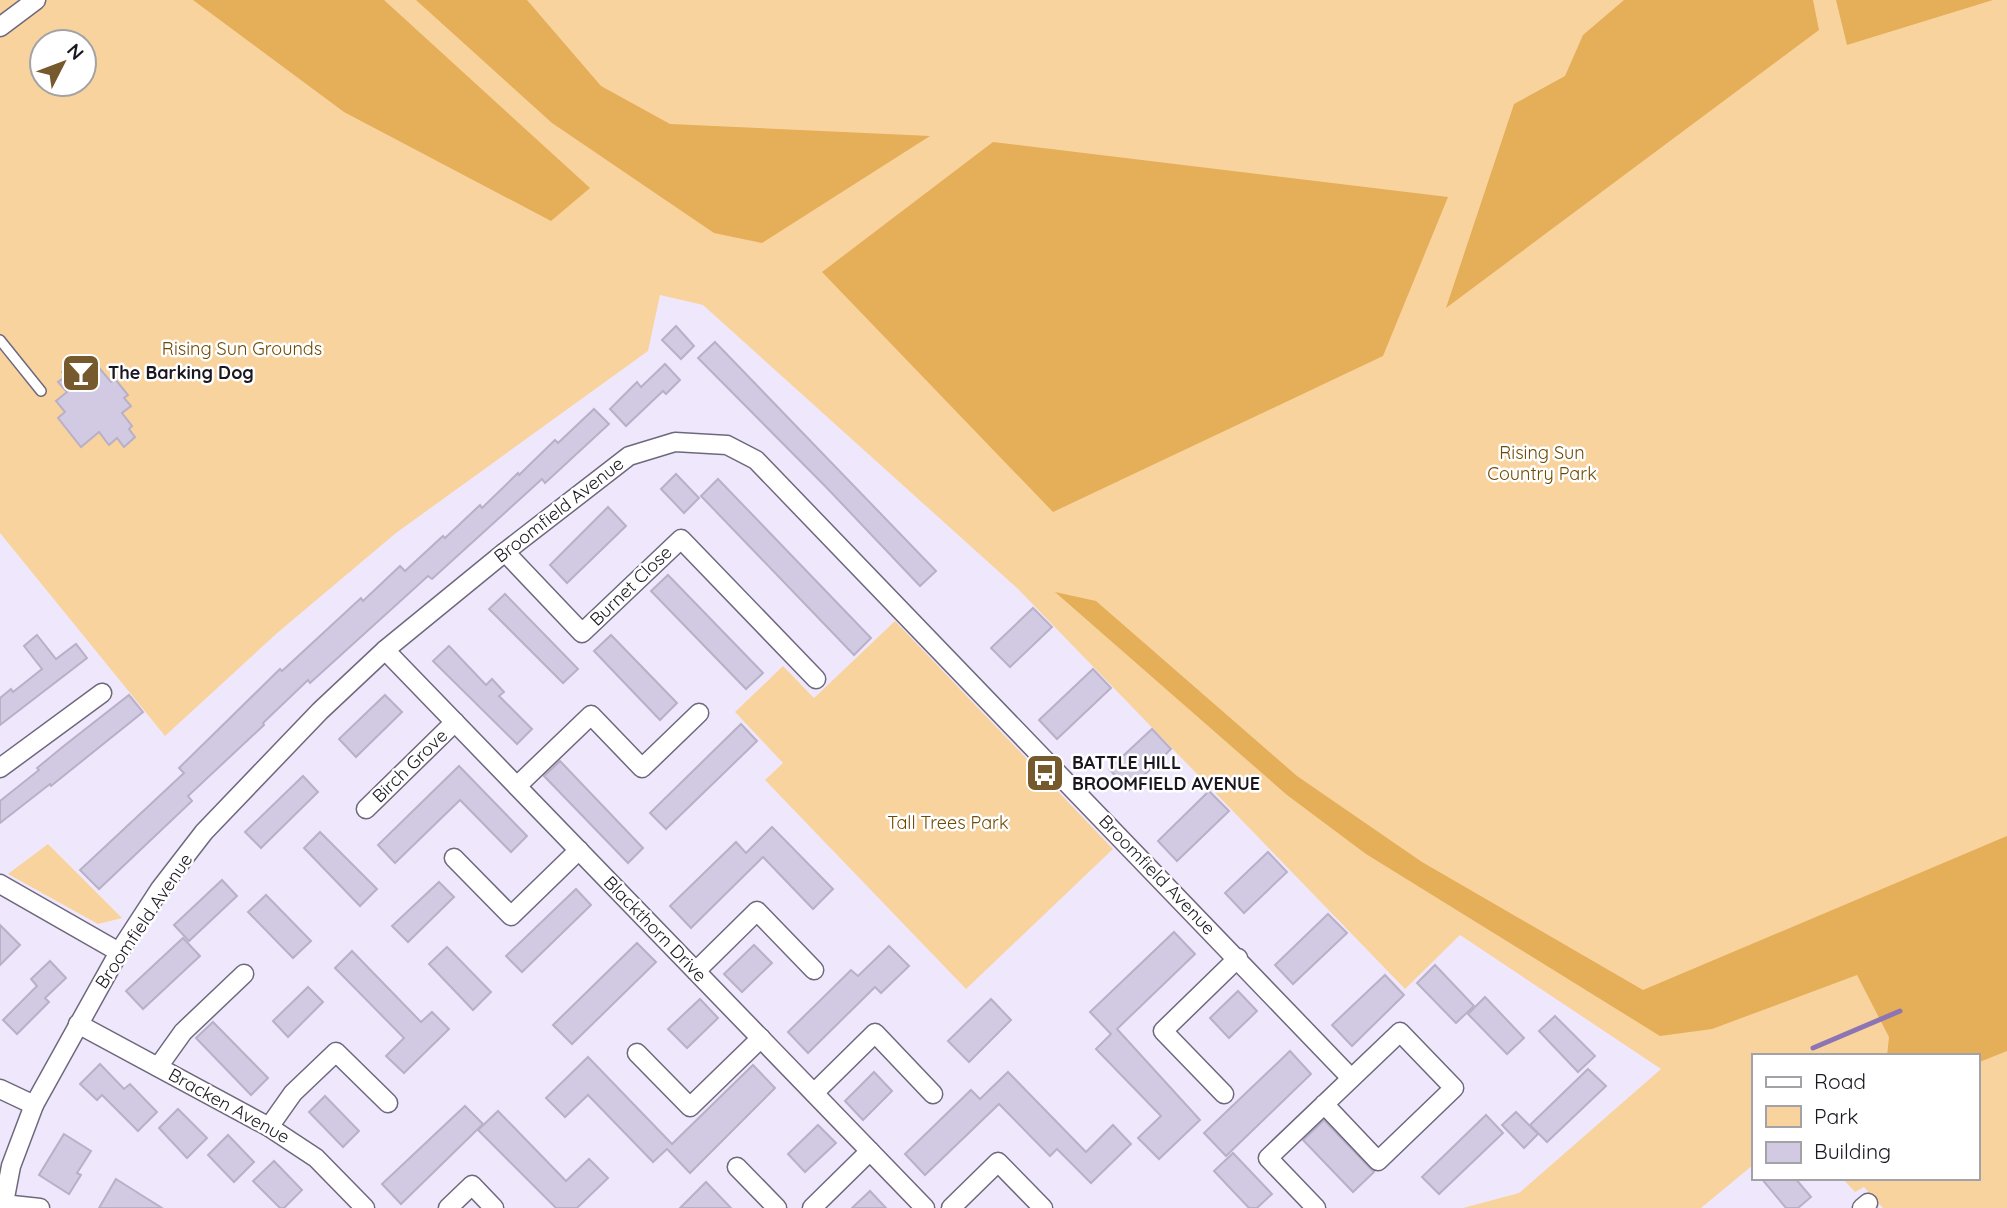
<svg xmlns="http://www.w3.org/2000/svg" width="2007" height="1208" font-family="Quicksand,sans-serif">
<rect width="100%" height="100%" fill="#efe8fc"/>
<g fill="#f9d39e" fill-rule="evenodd">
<path d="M0,0h2007v1208h-124l-19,-21 -9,5 -13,-14h135v-122h-224v109l-52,43h-238l56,-15 142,-124 -201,-134 -55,54 -387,-400 -315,-284 -43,-10 -12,56 -252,182 -120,101 -111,102 -165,-203zM42,42h42v42h-42z"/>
<polygon points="895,621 1113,849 966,989 765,780 783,763 735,712 783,666 814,698"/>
<polygon points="48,844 122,918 98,924 8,874"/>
</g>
<g fill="#e5ae58">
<polygon points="193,0 384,0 590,188 551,221 344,112"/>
<polygon points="416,0 527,0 601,86 670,124 930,136 762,243 714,233 552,123"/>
<polygon points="1624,0 1813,0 1819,30 1446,308 1514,104 1565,76 1583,35"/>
<polygon points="1836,0 1993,0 1847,45"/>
<polygon points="993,142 1448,197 1383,356 1053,512 822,272"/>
<polygon points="1055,592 1096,601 1297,776 1422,862 1643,990 2007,836 2007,1051 1977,1063 1977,1056 1887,1056 1889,1037 1857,975 1712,1029 1660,1036 1366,854 1287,795"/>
</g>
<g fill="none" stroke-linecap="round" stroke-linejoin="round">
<polyline stroke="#8c75b2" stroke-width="5" points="1813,1048 1900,1011"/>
</g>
<g fill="#d2cae2" stroke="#b8b0c7" stroke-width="2">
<polygon points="676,326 694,346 681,359 662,340"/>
<polygon points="715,342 936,571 920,586 826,487 698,358"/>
<polygon points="89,356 111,382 115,379 128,395 124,398 131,406 122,413 132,426 129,429 135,437 124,447 117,438 109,445 99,432 81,447 58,418 65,412 56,401 67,392 58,382 66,376 62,372 80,357 83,361"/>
<polygon points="665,364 680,380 666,394 663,391 626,426 610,409 637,382 641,387"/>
<polygon points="594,409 609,424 545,483 542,479 432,579 428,576 310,683 308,680 263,723 264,725 188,796 192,801 99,889 80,870 184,773 179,768 280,669 282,671 361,598 363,601 400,566 405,571 443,536 445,538 480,505 482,508 518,473 519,475 555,440 558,443"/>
<polygon points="676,474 699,498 684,513 661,489"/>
<polygon points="718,479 871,638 854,655 701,496"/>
<polygon points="608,507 626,526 567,583 550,565"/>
<polygon points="668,575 763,673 746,689 651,591"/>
<polygon points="505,594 578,669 563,683 489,609"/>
<polygon points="1033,608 1052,627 1010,667 991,648"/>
<polygon points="37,635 56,659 76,644 87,658 0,725 0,698 11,689 13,692 42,669 24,646"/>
<polygon points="611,635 677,703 660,720 594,651"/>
<polygon points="449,646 486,685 492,679 504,692 499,696 532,729 517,744 433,661"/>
<polygon points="1093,669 1111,688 1057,739 1039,720"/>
<polygon points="129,695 143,712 51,786 50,784 0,823 0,801 39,770 37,768 65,745"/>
<polygon points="385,695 402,712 356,757 339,739"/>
<polygon points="741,724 757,741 666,829 650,813"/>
<polygon points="1152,729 1171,749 1129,790 1109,769"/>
<polygon points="560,761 643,848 628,863 544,776"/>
<polygon points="459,766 527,836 511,852 460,800 395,863 378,845"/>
<polygon points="303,776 318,792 261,848 245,832"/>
<polygon points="1209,791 1229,811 1177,861 1158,841"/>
<polygon points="772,827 833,889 813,909 763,857 691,928 670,906 736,842 746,853"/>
<polygon points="320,832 377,889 360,906 304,848"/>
<polygon points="1268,852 1287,872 1244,913 1225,893"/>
<polygon points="222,880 237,896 189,941 174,925"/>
<polygon points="439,882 454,897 408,942 392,926"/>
<polygon points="576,889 591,905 522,972 506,956"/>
<polygon points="266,895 311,941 293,958 248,912"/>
<polygon points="1328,914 1347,933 1293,984 1275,965"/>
<polygon points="0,925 20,945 0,965"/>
<polygon points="1174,932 1195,954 1117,1029 1200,1120 1159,1159 1138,1138 1161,1116 1096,1049 1111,1034 1090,1012"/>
<polygon points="183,938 200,956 143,1009 126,991"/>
<polygon points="637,943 656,962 572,1044 553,1025"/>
<polygon points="754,945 772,963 742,992 724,974"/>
<polygon points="889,946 909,966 881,993 875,987 808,1053 788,1032 851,970 858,976"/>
<polygon points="447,947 491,992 473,1010 429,964"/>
<polygon points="352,951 421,1022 432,1012 449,1029 404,1073 386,1056 404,1038 335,968"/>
<polygon points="50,961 66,978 45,998 49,1002 17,1034 3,1020 37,986 31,979"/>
<polygon points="1435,965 1474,1006 1456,1023 1417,983"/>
<polygon points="1385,975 1404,995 1352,1046 1332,1025"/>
<polygon points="308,987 323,1002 288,1037 273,1021"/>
<polygon points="1238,991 1257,1011 1229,1038 1210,1018"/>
<polygon points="1485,997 1524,1038 1507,1054 1468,1014"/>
<polygon points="700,999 718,1018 687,1048 668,1029"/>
<polygon points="991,999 1011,1020 969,1062 948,1041"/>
<polygon points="1555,1016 1595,1056 1578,1072 1539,1031"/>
<polygon points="213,1022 268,1078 251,1095 196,1038"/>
<polygon points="1290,1051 1311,1074 1226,1156 1204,1133"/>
<polygon points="588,1057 672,1144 753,1065 775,1088 690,1173 667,1149 653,1162 588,1095 565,1117 546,1098"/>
<polygon points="100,1064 124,1089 130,1084 157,1112 138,1131 102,1095 97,1100 80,1084"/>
<polygon points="1588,1069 1606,1086 1547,1142 1530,1125"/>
<polygon points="874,1072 892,1091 863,1120 845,1101"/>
<polygon points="1008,1072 1086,1152 1113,1125 1131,1144 1091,1183 1057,1149 1050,1156 999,1104 925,1175 905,1154 971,1090 980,1099"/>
<polygon points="325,1096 359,1131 343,1147 309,1112"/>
<polygon points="465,1106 483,1124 401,1204 382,1184"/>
<polygon points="178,1109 207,1138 187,1158 159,1128"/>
<polygon points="498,1111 566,1181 589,1159 608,1178 577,1208 556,1208 478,1130"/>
<polygon points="1516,1112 1538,1134 1524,1148 1502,1125"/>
<polygon points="1486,1115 1503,1133 1439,1194 1422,1177"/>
<polygon points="1324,1120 1374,1172 1353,1192 1303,1140"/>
<polygon points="818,1125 836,1143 805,1172 788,1154"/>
<polygon points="64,1134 91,1151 77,1173 81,1175 69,1194 39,1175"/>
<polygon points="228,1135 254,1162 234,1182 208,1155"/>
<polygon points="1233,1153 1272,1194 1257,1208 1249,1208 1214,1171"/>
<polygon points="274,1161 302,1190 284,1208 280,1208 253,1181"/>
<polygon points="1761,1178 1795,1178 1811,1197 1798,1208 1786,1208"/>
<polygon points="116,1179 135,1191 162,1208 99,1208"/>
<polygon points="706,1182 731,1208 680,1208"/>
<polygon points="870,1191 886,1208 852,1208"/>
</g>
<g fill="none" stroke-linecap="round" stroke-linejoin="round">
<defs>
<polyline id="lane" points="0,340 41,391"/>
<g id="street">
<polyline points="0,27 36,0"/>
<polyline points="505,552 582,633 681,539 816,679"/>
<polyline points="385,650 925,1208"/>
<polyline points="0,768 102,693"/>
<polyline points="517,786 591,715 642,768 699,713"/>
<polyline points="366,809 455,722"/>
<polyline points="454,858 511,916 579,850"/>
<polyline points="0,884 119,952"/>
<polyline points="696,971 757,911 814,970"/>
<polyline points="78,1024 269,1127 316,1158 365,1208"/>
<polyline points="637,1053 690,1107 761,1038"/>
<polyline points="158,1067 183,1032 244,974"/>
<polyline points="0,1089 34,1105"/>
<polyline points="814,1093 875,1033 933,1094"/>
<polyline points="1224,1094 1163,1031 1238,958"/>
<polyline points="269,1127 293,1093 336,1052 388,1103"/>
<polyline points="737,1167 777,1208"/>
<polyline points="3,1204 40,1208"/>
<polyline points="3,1208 11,1166 34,1105 119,952 160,889 204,832 320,711 385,650 505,552 629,456 675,442 727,445 756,460 1351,1078"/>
<polyline points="448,1208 472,1185 494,1208"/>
<polyline points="812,1208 870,1151"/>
<polyline points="951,1208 998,1162 1043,1208"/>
<polyline points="1316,1208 1268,1158 1400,1032 1454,1088 1378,1161 1324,1104"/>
<polyline points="1862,1208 1868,1203"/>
</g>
</defs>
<use href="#lane" stroke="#6f687d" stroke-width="12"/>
<use href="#street" stroke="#6f687d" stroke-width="21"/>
<use href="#lane" stroke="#fff" stroke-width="9"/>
<use href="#street" stroke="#fff" stroke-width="18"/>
</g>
<defs>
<symbol id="bar-square" viewBox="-11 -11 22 22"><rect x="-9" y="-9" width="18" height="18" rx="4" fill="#76592c" stroke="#fff"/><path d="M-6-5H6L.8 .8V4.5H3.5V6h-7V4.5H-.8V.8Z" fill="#fff"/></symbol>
<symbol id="bus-square" viewBox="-11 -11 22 22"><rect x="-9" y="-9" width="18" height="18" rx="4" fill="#76592c" stroke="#fff"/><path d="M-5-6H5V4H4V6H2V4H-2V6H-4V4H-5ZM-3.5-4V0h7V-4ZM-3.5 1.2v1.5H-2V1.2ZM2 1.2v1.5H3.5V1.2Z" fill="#fff"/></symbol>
</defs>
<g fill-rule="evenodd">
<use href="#bar-square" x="59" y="351" width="44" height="44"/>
<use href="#bus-square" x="1023" y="751" width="44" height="44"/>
</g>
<g text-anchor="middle" stroke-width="5" stroke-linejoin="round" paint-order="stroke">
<g font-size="18" fill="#6e4a03" stroke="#fff">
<text x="242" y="355">Rising Sun Grounds</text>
<text x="1542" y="459">Rising Sun<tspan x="1542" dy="21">Country Park</tspan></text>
<text x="948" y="829">Tall Trees Park</text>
</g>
<g font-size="18" font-weight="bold" fill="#1a1720" stroke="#fff" text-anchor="start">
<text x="108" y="379">The Barking Dog</text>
<text x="1072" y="769">BATTLE HILL<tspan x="1072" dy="21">BROOMFIELD AVENUE</tspan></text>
</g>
<g font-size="18" fill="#1a1720" stroke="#fff">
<text transform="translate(559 510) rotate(-38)" y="6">Broomfield Avenue</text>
<text transform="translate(631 586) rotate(-44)" y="6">Burnet Close</text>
<text transform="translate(410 766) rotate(-44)" y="6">Birch Grove</text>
<text transform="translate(1157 875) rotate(46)" y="6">Broomfield Avenue</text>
<text transform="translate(144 921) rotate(-56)" y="6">Broomfield Avenue</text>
<text transform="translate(655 929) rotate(46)" y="6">Blackthorn Drive</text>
<text transform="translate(229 1106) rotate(29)" y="6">Bracken Avenue</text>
</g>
</g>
<rect x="1752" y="1054" width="228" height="126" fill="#ffffff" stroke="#a3a2a6" stroke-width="2"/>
<rect x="1766" y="1077" width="35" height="10" fill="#ffffff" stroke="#a3a2a6" stroke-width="2"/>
<text x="1814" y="1089" font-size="21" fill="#1a1720">Road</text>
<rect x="1766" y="1106" width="35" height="21" fill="#f9d39e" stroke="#a3a2a6" stroke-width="2"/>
<text x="1814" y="1124" font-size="21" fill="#1a1720">Park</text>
<rect x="1766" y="1142" width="35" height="21" fill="#d2cae2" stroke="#a3a2a6" stroke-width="2"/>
<text x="1814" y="1159" font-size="21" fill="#1a1720">Building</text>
<g transform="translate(63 63) rotate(48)"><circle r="33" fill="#ffffff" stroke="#a3a2a6" stroke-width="2"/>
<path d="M0-5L12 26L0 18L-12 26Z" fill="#76592c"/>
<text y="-10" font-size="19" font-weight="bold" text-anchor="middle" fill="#1a1720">N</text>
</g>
</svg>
